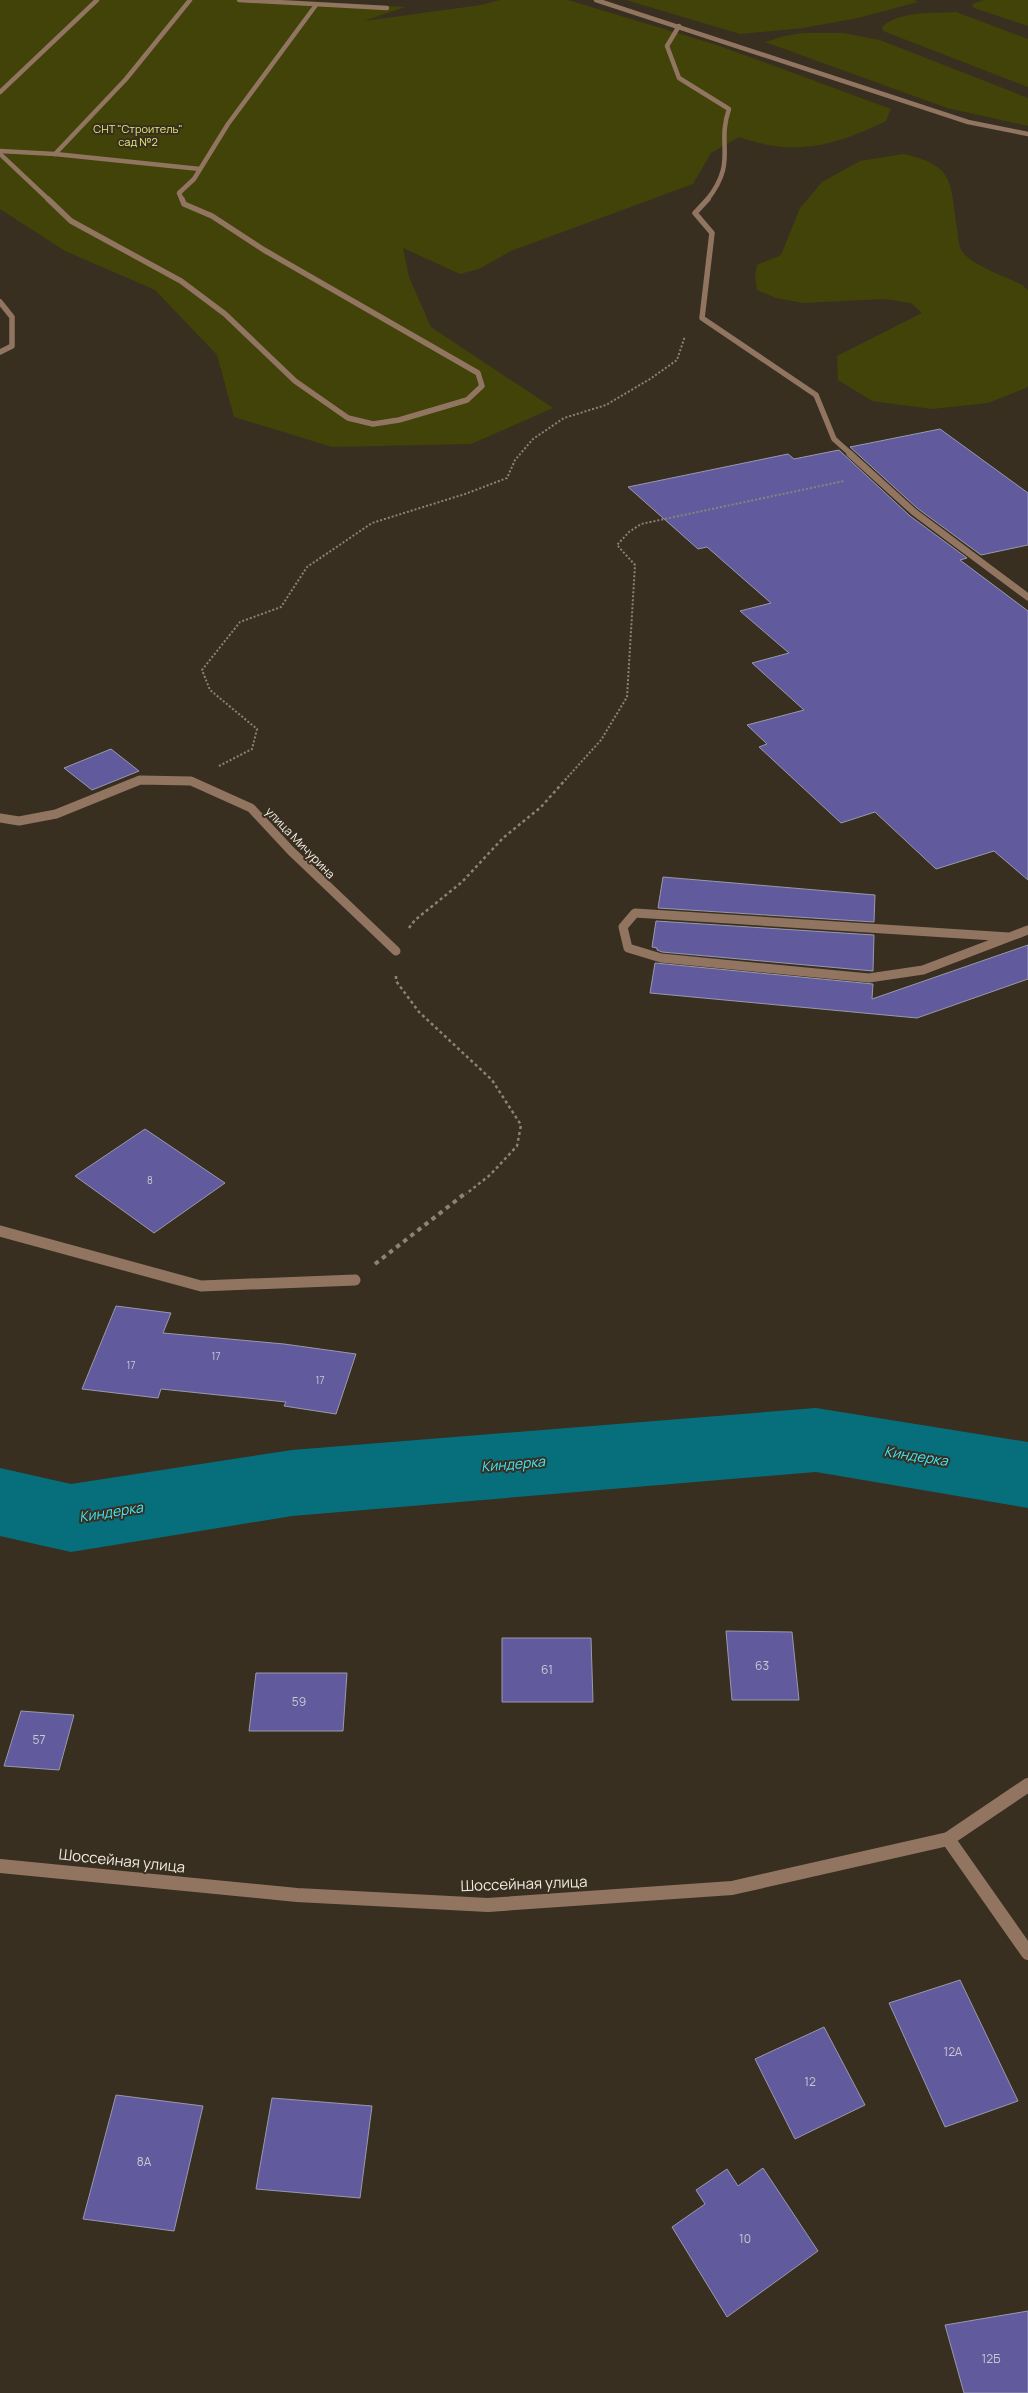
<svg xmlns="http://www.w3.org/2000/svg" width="1028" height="2393" font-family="Manrope,sans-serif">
<rect width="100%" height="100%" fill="#382f20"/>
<g fill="#414308">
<path d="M0,0h290l115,7 -41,14 117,-16 19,-5h68l149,45 174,64 -5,12c-53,25 -90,36 -147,16l-28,16 -18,31 -182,67 -32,18 -19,5 -57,-26 6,29 22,50 122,81 -82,36 -139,3 -98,-30 -17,-62 -62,-65 -90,-39 -65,-42z"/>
<polygon points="626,0 915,0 918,2 858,18 803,28 740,34"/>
<polygon points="984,0 1028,0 1028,26 974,8 972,4"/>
<path d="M956,12l72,27v48l-145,-56 -1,-4c16,-16 53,-14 74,-15z"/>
<polygon points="803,33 843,33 880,40 1028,98 1028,126 947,108 765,42 784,36"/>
<path d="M903,154c52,11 47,28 54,74 1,7 1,17 5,23 10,15 43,25 60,34l6,5v96l-2,2 -38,15 -56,6 -60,-8 -34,-21 -1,-24 85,-43 -11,-10 -26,-4 -82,4 -27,-5 -19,-8 -2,-13 2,-12 24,-10 19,-47 22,-26 38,-21z"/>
</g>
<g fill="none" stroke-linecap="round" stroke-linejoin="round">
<polygon fill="#066f7b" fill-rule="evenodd" points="816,1408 1028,1442 1028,1508 816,1472 292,1516 71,1552 0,1536 0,1468 71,1484 292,1450"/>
</g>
<g fill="#615b9e" stroke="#9999ac">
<polygon points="940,429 1028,493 1028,545 981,555 917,508 850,447"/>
<polygon points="839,450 910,516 967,558 960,560 1028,611 1028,880 994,851 936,869 875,812 841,823 759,747 767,744 747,725 804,710 752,663 789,653 740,611 771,603 707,547 698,549 628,487 788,454 794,459"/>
<polygon points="111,749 139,771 92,790 64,768"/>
<polygon points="663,877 875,895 874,922 658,908"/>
<polygon points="656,921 874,935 873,971 662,952 657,950 657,948 652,947"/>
<polygon points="1028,945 1028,979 917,1018 650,993 655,963 873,984 872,999"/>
<polygon points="145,1129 225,1183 154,1233 75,1176"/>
<polygon points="116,1306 171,1313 163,1333 284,1344 356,1354 336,1414 284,1406 286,1402 161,1389 158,1398 82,1389"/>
<polygon points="726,1631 792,1632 799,1700 732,1700"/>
<polygon points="502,1638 591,1638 593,1702 502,1702"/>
<polygon points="256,1673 347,1673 343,1731 249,1731"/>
<polygon points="21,1711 74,1715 59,1770 4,1766"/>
<polygon points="960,1980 1018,2101 945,2127 889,2003"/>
<polygon points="824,2027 865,2105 795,2139 755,2059"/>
<polygon points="116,2095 203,2106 174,2231 83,2219"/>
<polygon points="272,2098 372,2106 360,2198 256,2189"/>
<polygon points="763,2168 818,2251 727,2317 672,2227 705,2204 696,2190 727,2169 738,2186"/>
<polygon points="1028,2311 1028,2393 964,2393 945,2325"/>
</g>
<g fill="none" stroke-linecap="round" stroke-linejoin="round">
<g stroke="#8b8377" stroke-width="2" stroke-dasharray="2 2" stroke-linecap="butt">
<polyline points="219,766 252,749 257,729 210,690 202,670 240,622 281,607 307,567 372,523 465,494 507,478 515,460 533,439 564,418 606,405 650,379 677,360 685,336"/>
<polyline points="565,780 601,740 627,697 635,565 617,545 629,532 641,524 844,481"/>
</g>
<g stroke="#8b8377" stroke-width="2.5" stroke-dasharray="3 3" stroke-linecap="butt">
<polyline points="409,928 415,920 462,882 503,838 541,807 566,779"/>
<polyline points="396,976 396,981 419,1012 492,1080 521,1125 517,1146 490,1175 466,1194"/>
</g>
<polyline stroke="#8b8377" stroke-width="4" stroke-dasharray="4.5 4.5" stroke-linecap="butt" points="375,1264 467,1192"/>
<g stroke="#927561" stroke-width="4.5">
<polyline points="239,0 387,8"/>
<path d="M679,26l-12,20 12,32 50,31c-13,37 9,52 -22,91"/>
<polyline points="0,92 97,0"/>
<polyline points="0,151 55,154 200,169"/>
<polyline points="0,154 49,200"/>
<polyline points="55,154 126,79 190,0"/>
<polyline points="182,200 179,193 194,179 228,124 316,5"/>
</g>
<g stroke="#927561" stroke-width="5.5">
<polyline points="48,199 71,221 181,281 225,314 295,381 348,418 373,424 399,420 467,400 482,386 478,373 264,250 212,216 184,204 182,199"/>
<polyline points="708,199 695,213 712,233 702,318 816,395 834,439 852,455"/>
<polyline points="0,302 12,317 12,346 0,352"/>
</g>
<polyline stroke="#927561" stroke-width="7" points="850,454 914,512 1028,597"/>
<polyline stroke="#927561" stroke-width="9" points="1009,937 635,913 623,927 628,948 661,958 869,978 923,970 1028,930"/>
<polyline stroke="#927561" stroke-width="4.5" points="596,0 968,122 1028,134"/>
<polyline stroke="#927561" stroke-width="9" points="0,818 19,821 56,814 140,780 191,781 251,808 291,851 396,951"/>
<polyline stroke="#927561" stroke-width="11" points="0,1231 201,1286 355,1280"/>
<g stroke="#927561" stroke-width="14">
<polyline points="948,1839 1028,1953"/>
<polyline points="0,1866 297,1895 488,1905 732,1888 948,1839 1028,1785"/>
</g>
</g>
<g text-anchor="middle" stroke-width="4" stroke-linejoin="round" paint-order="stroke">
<g font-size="10" fill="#cdc6d0">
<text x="150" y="1184">8</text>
<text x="216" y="1360">17</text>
<text x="131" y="1369">17</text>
<text x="320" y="1384">17</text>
</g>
<g font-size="11" fill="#e4ea7b" stroke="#382f20">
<text x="138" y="133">СНТ "Строитель"<tspan x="138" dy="13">сад №2</tspan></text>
</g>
<g font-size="12" fill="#f1eae1" stroke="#382f20">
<text transform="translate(300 843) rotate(46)" y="4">улица Мичурина</text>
</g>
<g font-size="12" fill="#cdc6d0">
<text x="762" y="1670">63</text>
<text x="547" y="1674">61</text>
<text x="299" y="1706">59</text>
<text x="39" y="1744">57</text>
<text x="953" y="2056">12А</text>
<text x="810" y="2086">12</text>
<text x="144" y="2166">8А</text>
<text x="745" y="2243">10</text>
<text x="991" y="2363">12Б</text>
</g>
<g font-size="14" font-style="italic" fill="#3fe9fe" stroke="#382f20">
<text transform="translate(916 1456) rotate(9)" y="5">Киндерка</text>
<text transform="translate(513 1464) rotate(-5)" y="5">Киндерка</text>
<text transform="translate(111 1512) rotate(-9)" y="5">Киндерка</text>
</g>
<g font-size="15" fill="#f1eae1" stroke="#382f20">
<text transform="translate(122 1861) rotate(6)" y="5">Шоссейная улица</text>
<text transform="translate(524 1884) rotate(-2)" y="5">Шоссейная улица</text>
</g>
</g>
</svg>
